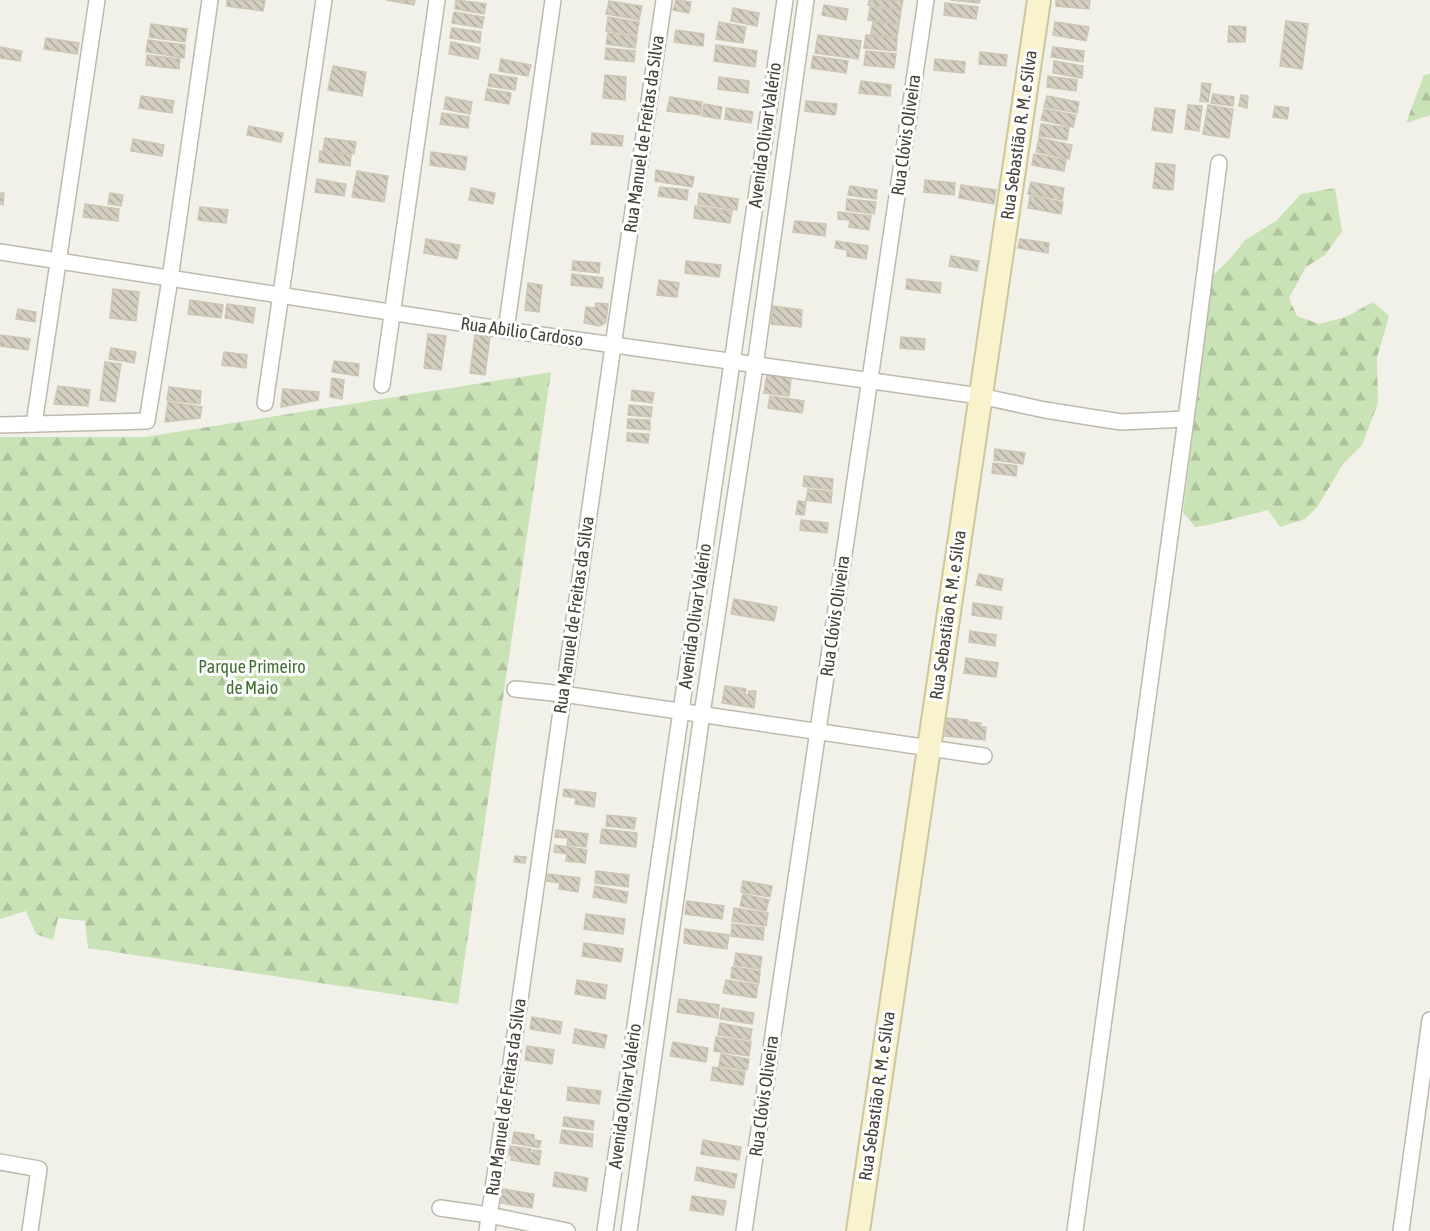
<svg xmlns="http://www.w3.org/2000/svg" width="1430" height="1231" font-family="'Asap Condensed',sans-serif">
<defs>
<pattern id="forest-firs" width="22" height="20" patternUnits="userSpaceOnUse" patternTransform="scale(1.5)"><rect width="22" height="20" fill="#c9e2b6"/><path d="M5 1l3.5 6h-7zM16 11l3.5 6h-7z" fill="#aec39d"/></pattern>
<pattern id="building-back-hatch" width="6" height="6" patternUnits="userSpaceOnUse" patternTransform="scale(1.5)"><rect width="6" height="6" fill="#d3cec0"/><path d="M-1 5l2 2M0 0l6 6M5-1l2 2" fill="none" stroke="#ada99d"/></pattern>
</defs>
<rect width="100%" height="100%" fill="#f2f1e9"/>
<g fill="url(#forest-firs)">
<polygon points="1430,74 1430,115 1406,123 1424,75"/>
<polygon points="1335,188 1342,231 1325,255 1306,267 1289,298 1297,316 1319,324 1346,317 1373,302 1389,316 1377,358 1378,403 1362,445 1343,464 1318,506 1305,519 1280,527 1268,510 1209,525 1195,527 1183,512 1213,275 1230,259 1245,240 1276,221 1301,194"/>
<polygon points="551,372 458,1004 88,948 85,921 58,918 53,940 36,934 26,911 0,919 0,437 145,437"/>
</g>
<g fill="url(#building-back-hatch)" stroke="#cdc6b4" stroke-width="1.5">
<polygon points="227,0 265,0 263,11 227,6"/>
<polygon points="386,0 415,0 414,5"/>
<polygon points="456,0 486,4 484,14 455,9"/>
<polygon points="676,0 691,2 689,13 673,10"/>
<polygon points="869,0 903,0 901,10 868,5"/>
<polygon points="950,0 980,0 979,3"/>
<polygon points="1056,0 1090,0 1089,9 1056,6"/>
<polygon points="609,1 642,6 639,20 606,14"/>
<polygon points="945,3 978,7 976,19 944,15"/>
<polygon points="824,5 848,9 846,20 822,15"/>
<polygon points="870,7 901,11 899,24 868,20"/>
<polygon points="733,8 759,13 757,26 731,21"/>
<polygon points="454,12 484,17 482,28 452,23"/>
<polygon points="608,17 639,22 637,35 606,31"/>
<polygon points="873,21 899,25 897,38 871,34"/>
<polygon points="1286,21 1308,24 1302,69 1280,66"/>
<polygon points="719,22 746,27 743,43 716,39"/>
<polygon points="1055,22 1089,27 1086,41 1053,35"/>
<polygon points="151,24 187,29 185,42 149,37"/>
<polygon points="1229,26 1246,27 1245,42 1228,42"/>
<polygon points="452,28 481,32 480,43 450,38"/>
<polygon points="676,30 704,34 703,46 674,42"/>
<polygon points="608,33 637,37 635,48 606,44"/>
<polygon points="818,35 861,41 858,59 815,53"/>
<polygon points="866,35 897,38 896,51 864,48"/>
<polygon points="46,38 79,43 77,54 44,49"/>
<polygon points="148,40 185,45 184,58 146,52"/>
<polygon points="451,42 480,48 478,59 449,54"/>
<polygon points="716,45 757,51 755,67 714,61"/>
<polygon points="0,47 22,51 20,61 0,58"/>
<polygon points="1053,47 1084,51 1083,62 1051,57"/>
<polygon points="606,48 635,51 634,62 605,59"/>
<polygon points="866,51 896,54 894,68 864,65"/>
<polygon points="980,52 1007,55 1006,66 979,64"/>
<polygon points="147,55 180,59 179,69 146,65"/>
<polygon points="813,56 848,61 846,73 811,68"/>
<polygon points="501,59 531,65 528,76 499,71"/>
<polygon points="935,59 965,62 964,73 934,70"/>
<polygon points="1054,61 1083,66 1082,78 1053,73"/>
<polygon points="333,66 366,72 362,96 328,90"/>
<polygon points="490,74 517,78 515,90 488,86"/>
<polygon points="605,75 626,77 625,100 603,98"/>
<polygon points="1048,76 1077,80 1076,91 1047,87"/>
<polygon points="719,77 749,81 748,93 718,89"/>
<polygon points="861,81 891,85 890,96 859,93"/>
<polygon points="1202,83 1211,84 1208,102 1200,101"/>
<polygon points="487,89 511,93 509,104 485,100"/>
<polygon points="1213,94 1234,97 1233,106 1211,103"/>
<polygon points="1241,95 1248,96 1247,108 1239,106"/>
<polygon points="141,96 174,101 172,113 139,108"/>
<polygon points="1047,96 1079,102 1077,113 1044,107"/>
<polygon points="446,97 472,102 470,114 444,109"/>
<polygon points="670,97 702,102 700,115 667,111"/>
<polygon points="806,101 837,104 835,115 805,111"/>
<polygon points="704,104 722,107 720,119 702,116"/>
<polygon points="1188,105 1202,106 1199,131 1185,129"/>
<polygon points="1208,105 1233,109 1229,138 1203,134"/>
<polygon points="1275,106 1289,108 1287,119 1273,117"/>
<polygon points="726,108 753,112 751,123 725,119"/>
<polygon points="1155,108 1175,110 1172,133 1152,130"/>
<polygon points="1044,109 1076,115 1073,127 1041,120"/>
<polygon points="442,113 469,117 468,128 440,124"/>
<polygon points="1041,124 1069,128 1067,140 1039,136"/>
<polygon points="249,126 283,133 281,142 247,135"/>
<polygon points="592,133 623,136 622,146 591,144"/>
<polygon points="325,138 356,142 354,154 323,150"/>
<polygon points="1039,138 1072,145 1069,159 1036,152"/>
<polygon points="133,139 164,145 162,156 131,151"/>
<polygon points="320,151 351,155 350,166 319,162"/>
<polygon points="431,152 467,157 465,170 430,165"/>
<polygon points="1034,154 1066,160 1064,171 1032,165"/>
<polygon points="1156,163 1175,165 1173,190 1153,188"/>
<polygon points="656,170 694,177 692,187 655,181"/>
<polygon points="357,171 388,176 384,202 352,197"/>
<polygon points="317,179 346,184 344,196 315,192"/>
<polygon points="925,180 955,183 954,195 924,192"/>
<polygon points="1031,182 1064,188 1062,200 1028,194"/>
<polygon points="961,185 996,190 994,204 959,198"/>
<polygon points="850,186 877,190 876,199 848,195"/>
<polygon points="660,187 688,190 687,200 658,196"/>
<polygon points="471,188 495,193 493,204 469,200"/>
<polygon points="0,193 4,193 3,205 0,204"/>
<polygon points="110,193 123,195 121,206 108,204"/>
<polygon points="699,193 738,199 737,210 698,204"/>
<polygon points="1030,196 1063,202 1061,214 1028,208"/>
<polygon points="847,199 876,202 874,214 846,210"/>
<polygon points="85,204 119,209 118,221 83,217"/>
<polygon points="695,206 732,211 730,223 694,218"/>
<polygon points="200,207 228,210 226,223 198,220"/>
<polygon points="838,212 871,216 869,230 849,227 850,220 838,219"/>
<polygon points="795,221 826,224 825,236 793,232"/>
<polygon points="426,239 460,245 457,259 424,253"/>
<polygon points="1020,239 1049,243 1048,253 1018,248"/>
<polygon points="836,241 868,246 866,259 847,256 847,250 835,248"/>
<polygon points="951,256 979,261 977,271 949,266"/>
<polygon points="573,261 600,263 599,273 572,270"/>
<polygon points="686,261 721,265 719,277 685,273"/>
<polygon points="572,274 603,278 602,288 571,285"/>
<polygon points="907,279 941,283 940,293 906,289"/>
<polygon points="659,280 679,283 677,297 657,295"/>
<polygon points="528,283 542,285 539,312 525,310"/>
<polygon points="113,289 139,292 136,321 110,318"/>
<polygon points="190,300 223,305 221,318 188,314"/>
<polygon points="596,303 608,304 606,322 600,326 584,323 586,307 595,308"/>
<polygon points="227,304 255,308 253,323 225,318"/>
<polygon points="773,306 802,310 801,327 771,324"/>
<polygon points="18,309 36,312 35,322 16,319"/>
<polygon points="428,334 446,336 441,370 424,368"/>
<polygon points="0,335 30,339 28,350 0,346"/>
<polygon points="475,335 490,337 485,375 470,373"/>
<polygon points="901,337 925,339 924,350 900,348"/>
<polygon points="111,348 136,352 134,363 109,359"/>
<polygon points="224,352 247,355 246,368 222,365"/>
<polygon points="334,361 359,364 358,376 332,372"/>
<polygon points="105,362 121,364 115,402 100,400"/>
<polygon points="767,374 791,378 789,396 764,393"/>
<polygon points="332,378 344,380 342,399 330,397"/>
<polygon points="58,386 90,390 88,406 54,404"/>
<polygon points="169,387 201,391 200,404 167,400"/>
<polygon points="283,389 319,392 318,400 281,407"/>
<polygon points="632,390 654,393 652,403 631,400"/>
<polygon points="770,396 804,401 802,413 768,408"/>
<polygon points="168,402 202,407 200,418 165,422"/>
<polygon points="629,405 652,407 651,417 628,415"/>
<polygon points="628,419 650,420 650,430 627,428"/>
<polygon points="627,433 649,434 648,443 627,441"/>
<polygon points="995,449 1025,453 1023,464 994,460"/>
<polygon points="993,463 1017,466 1016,476 992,473"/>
<polygon points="804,476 833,479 832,490 803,486"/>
<polygon points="808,489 832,492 831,503 806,500"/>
<polygon points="798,501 806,502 804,515 796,514"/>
<polygon points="801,520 828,523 827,533 800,530"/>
<polygon points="979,574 1003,579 1001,590 976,585"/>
<polygon points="734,599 777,607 774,621 731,614"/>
<polygon points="973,603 1002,607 1001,619 972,615"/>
<polygon points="970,631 996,635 995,646 969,642"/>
<polygon points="966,658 998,663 996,677 964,673"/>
<polygon points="725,686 746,689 745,695 748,695 749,691 756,691 754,708 722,703"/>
<polygon points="947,718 968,720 968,725 970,726 970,722 981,723 980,727 986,727 985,740 945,736"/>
<polygon points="564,789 596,793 594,807 575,804 576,798 563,796"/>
<polygon points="607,815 636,818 634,829 606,826"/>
<polygon points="602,829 637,833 636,847 600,843"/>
<polygon points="556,830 588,834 586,847 567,845 568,838 555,837"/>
<polygon points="555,845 587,850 585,863 566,861 567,854 554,852"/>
<polygon points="515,856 526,857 525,863 514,862"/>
<polygon points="596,871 629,875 628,887 595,883"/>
<polygon points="548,874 580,878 578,892 559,889 560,883 547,881"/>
<polygon points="743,881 772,886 770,897 741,892"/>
<polygon points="595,886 628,892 626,903 593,897"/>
<polygon points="743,894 769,900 766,911 740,906"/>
<polygon points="687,901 724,906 722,919 685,914"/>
<polygon points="734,908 768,913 766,926 732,921"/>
<polygon points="586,914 625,919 623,934 584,929"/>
<polygon points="732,924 764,928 763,940 731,936"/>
<polygon points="685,929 729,935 727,949 684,943"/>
<polygon points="584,943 623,949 621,962 582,956"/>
<polygon points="736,953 762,957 760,969 734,965"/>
<polygon points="732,967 760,971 759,983 731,978"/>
<polygon points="577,980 607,985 605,999 575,994"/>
<polygon points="726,980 758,985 756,998 723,993"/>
<polygon points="679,999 719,1005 718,1018 677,1012"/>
<polygon points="722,1008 754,1013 752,1024 720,1019"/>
<polygon points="532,1017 562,1022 560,1034 530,1029"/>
<polygon points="720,1023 752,1029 750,1040 718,1035"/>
<polygon points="575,1029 607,1035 604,1048 573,1043"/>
<polygon points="716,1037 751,1042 749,1056 714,1051"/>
<polygon points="673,1042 708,1048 706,1062 670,1056"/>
<polygon points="527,1046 554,1050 552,1064 525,1060"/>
<polygon points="721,1054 749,1059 747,1070 719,1066"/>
<polygon points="713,1067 745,1072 743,1085 711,1080"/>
<polygon points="568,1087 601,1091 599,1104 567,1100"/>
<polygon points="564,1117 594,1121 593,1130 563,1126"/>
<polygon points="562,1130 593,1134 592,1147 560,1143"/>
<polygon points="514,1132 534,1135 534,1140 541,1141 539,1148 512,1143"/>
<polygon points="703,1140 741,1147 739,1160 701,1154"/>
<polygon points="510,1146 531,1149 530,1152 533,1153 533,1150 541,1151 539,1165 511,1160 512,1155 509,1155"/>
<polygon points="697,1167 737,1174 734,1188 695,1180"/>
<polygon points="555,1172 588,1178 586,1191 553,1186"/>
<polygon points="503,1189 534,1194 532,1208 501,1203"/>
<polygon points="692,1196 726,1201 723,1215 690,1210"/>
</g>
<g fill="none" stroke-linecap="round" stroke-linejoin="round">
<defs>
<g id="street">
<polyline points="0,252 506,330 980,396 1045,410 1121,422 1186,419"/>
<polyline points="506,330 553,0"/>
<polyline points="382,385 437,0"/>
<polyline points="265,403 324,0"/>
<polyline points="34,424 97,0"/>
<polyline points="0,425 147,421 170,279 210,0"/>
<polyline points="515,689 563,694 984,756"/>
<polyline points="0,1162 39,1169 30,1231"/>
<polyline points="440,1208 489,1215 567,1231"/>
<polyline points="487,1231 613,346 664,0"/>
<polyline points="605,1231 785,0"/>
<polyline points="629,1231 702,714 755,366 806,0"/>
<polyline points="744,1231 926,0"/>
<polyline points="1075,1231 1186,419 1219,163"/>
<polyline points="1401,1231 1430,1020"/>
</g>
<polyline id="secondary" points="858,1231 1039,0"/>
</defs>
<use href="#street" stroke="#bdb9ac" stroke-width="18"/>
<use href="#secondary" stroke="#cdc69e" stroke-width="26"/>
<use href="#street" stroke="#fff" stroke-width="15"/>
<use href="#secondary" stroke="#f8f3cd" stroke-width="22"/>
</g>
<g text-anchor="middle" stroke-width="6" stroke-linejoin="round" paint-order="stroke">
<g font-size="18" fill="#454238" stroke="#fff">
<text transform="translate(644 134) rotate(-82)" y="6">Rua Manuel de Freitas da Silva</text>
<text transform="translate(765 135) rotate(-82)" y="6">Avenida Olivar Valério</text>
<text transform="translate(906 135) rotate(-82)" y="6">Rua Clóvis Oliveira</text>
<text transform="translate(1019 135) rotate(-82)" y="6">Rua Sebastião R. M. e Silva</text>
<text transform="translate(522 332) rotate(8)" y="6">Rua Abilio Cardoso</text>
<text transform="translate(574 615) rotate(-82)" y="6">Rua Manuel de Freitas da Silva</text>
<text transform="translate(948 615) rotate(-82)" y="6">Rua Sebastião R. M. e Silva</text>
<text transform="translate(695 616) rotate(-82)" y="6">Avenida Olivar Valério</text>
<text transform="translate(835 616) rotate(-82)" y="6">Rua Clóvis Oliveira</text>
<text transform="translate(625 1096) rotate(-82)" y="6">Avenida Olivar Valério</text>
<text transform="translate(764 1096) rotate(-82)" y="6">Rua Clóvis Oliveira</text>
<text transform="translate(877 1096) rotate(-82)" y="6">Rua Sebastião R. M. e Silva</text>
<text transform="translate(506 1097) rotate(-82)" y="6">Rua Manuel de Freitas da Silva</text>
</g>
<g font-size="18" fill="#427032" stroke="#fff">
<text x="252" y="673">Parque Primeiro<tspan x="252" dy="21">de Maio</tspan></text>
</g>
</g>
</svg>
